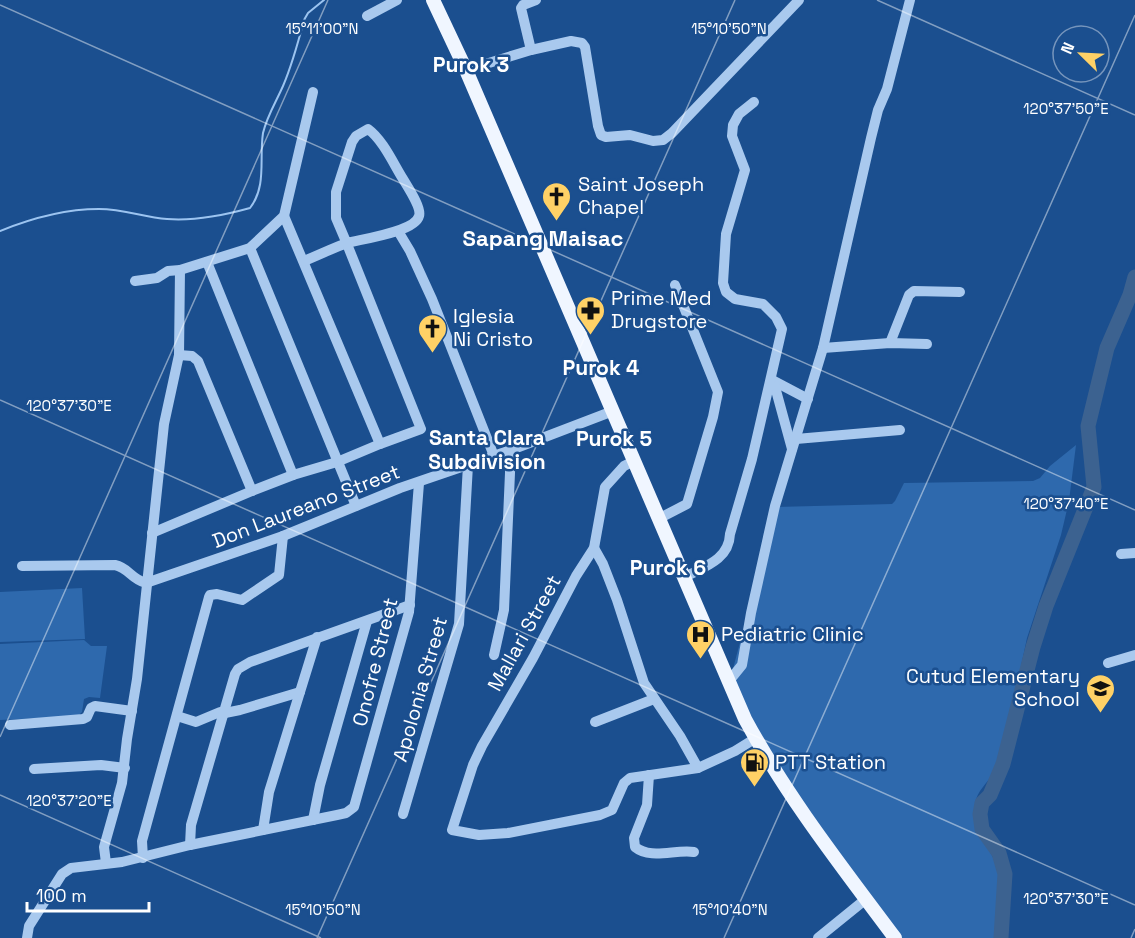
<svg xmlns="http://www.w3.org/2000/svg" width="1135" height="938" font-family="'Space Grotesk',sans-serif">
<rect width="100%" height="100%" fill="#1b4f8f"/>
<g fill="#2e69ad">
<path d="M1076,445l-7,56 -8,34 -34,103 -25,118c-3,5 -5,12 -8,17 -7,10 -17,18 -19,31 -5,27 18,44 24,69 4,21 0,44 -3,65h-97l-91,-122 -78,-136 46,-173 116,-3 3,-3 9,-18 129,-2 7,-3 10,-12z"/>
<polygon points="82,588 85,639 0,642 0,592"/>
<polygon points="84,640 91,646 107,646 100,698 89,697 84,699 82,712 78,716 0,720 0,644"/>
</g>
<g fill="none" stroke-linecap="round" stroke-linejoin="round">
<path stroke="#9cc4f0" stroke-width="2" d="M0,231c32,-13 64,-22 99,-22 25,0 44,8 68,10 26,2 58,-4 83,-11 17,-22 9,-49 13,-75 4,-17 13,-31 20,-47 9,-21 15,-43 21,-66l4,-7 16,-13"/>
<polyline stroke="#3c6290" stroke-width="15" points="1001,938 1005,874 999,853 982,829 980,814 982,803 990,795 1003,764 1033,647 1046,606 1094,487 1088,426 1107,348 1130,295 1135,277"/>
<g stroke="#a9c9ee" stroke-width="10">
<polyline points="367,16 397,0"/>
<polyline points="531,50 521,8 523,5 536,0"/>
<polyline points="466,70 531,50 571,41 582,43 585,47 598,126 601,135 606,137 630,135 653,141 663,140 672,133 799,0"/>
<polyline points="284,216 380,444"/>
<polyline points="398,231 410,251 432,299 494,456"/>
<polyline points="250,248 356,506"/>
<polyline points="207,262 293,475"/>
<polyline points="135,281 157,278 168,271 180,270 250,248 284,216 313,92"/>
<polyline points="890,343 909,295 914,291 960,292"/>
<polyline points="823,348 890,343 927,344"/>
<polyline points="179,355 192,356 198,361 252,491"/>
<polyline points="772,380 808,399"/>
<polyline points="774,383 792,449"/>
<polyline points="796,439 900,430"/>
<polyline points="634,461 624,466 605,487 594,548 576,576 533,658 482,746 473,765 452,830 479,835 508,833 600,815 612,810 624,783 630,778 698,768 735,751 756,738"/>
<polyline points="658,519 687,504 713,417 718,392 675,285"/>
<path d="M152,533l100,-42 41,-16 44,-13 43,-18 41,-15 -74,-185 -11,-26v-26l16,-50 4,-6 12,-7c15,11 25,34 35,50 4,7 19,29 16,37 -4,16 -57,23 -72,27 -14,5 -28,12 -43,18"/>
<polyline points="594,548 603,564 617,600 644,683 680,736 698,768"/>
<polyline points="1121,554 1135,553"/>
<path d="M22,566l93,-1c14,3 16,14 31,18l137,-47 117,-48 111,-38 102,-39"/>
<path d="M683,578c21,-11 46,-18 47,-44l22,-75 30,-130 -6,-12 -13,-13 -28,-5 -9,-7 -3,-9 3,-49 19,-64 -13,-34 1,-11 6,-11 15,-12"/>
<polyline points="494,655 504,610 511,450"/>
<polyline points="1108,663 1135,655"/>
<polyline points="729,681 742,665 751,613 775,506 823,348 871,138 878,110 887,89 910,0"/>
<polyline points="177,716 196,722 220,712 225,713 240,710 300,692"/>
<polyline points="595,722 654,699"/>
<polyline points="10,725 83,719 87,717 91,708 95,706 132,711"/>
<polyline points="34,769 101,765 125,768"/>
<path d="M649,775l-2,30 -13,33 1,9c16,13 40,2 59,5"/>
<polyline points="403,814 459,624 468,465"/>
<polyline points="313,820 320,785 367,621"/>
<polyline points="263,830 269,792 317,637"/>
<polyline points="190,845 191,825 235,674 238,669 250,662 410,605"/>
<polyline points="143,858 142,841 209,597 210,595 217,594 242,600 279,575 283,536"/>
<polyline points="106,863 104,847 122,783 127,739 137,679 164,424 179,355 180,270"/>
<polyline points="27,938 29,926 62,874 71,868 122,862 190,845 337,815 346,813 354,807 409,612 419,483"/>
<polyline points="818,938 866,899"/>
</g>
<path stroke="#f0f6ff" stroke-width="14" d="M433,0l33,70 279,649c42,78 97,148 150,219"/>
</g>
<path fill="none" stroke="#fff" stroke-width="1.5" stroke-opacity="0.45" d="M877,0l258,115M0,5l1135,505M0,400l1135,505M0,737l328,-737M0,795l321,143M317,938l418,-938M724,938l411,-923M1131,938l4,-9"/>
<defs>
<symbol id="church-pin" viewBox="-11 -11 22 30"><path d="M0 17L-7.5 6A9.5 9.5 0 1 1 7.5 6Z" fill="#ffd166" stroke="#1b4f8f"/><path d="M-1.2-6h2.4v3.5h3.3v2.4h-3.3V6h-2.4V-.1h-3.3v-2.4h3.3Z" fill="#111"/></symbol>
<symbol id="pharmacy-pin" viewBox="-11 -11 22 30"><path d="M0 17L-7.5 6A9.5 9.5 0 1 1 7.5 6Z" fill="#ffd166" stroke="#1b4f8f"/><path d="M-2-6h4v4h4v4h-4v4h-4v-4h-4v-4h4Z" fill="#111"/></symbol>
<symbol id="hospital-pin" viewBox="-11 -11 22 30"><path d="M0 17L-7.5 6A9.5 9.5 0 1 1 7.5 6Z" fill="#ffd166" stroke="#1b4f8f"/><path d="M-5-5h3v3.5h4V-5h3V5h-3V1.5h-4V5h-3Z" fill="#111"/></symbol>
<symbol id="school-pin" viewBox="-11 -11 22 30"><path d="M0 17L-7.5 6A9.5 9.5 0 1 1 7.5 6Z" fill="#ffd166" stroke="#1b4f8f"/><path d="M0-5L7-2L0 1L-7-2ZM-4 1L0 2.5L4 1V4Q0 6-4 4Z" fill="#111"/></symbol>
<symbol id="fuel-pin" viewBox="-11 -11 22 30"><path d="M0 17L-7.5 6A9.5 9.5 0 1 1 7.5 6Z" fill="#ffd166" stroke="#1b4f8f"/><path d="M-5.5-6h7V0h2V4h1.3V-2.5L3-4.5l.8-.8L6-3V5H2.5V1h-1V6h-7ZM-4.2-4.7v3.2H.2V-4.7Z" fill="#111"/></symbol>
</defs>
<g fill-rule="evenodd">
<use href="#church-pin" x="540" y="180" width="33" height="45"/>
<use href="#pharmacy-pin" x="574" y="294" width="33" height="45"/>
<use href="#church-pin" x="416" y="312" width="33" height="45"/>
<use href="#hospital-pin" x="684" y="618" width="33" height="45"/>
<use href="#school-pin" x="1084" y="672" width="33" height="45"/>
<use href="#fuel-pin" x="738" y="746" width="33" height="45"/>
</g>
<g text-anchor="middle" stroke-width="5" stroke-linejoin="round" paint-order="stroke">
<g font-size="20" fill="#fff" stroke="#1b4f8f" text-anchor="start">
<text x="578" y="191">Saint Joseph<tspan x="578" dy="23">Chapel</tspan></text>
<text x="611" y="305">Prime Med<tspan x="611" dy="23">Drugstore</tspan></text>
<text x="453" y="323">Iglesia<tspan x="453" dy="23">Ni Cristo</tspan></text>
<text x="721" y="641">Pediatric Clinic</text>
<text x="1080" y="683" text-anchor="end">Cutud Elementary<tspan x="1080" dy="23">School</tspan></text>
<text x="775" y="769">PTT Station</text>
</g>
<g font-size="20" fill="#fff" stroke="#1b4f8f">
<text transform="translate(306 506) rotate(-21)" y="7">Don Laureano Street</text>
<text transform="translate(524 633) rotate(-61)" y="7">Mallari Street</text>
<text transform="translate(375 662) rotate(-76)" y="7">Onofre Street</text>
<text transform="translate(420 689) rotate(-74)" y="7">Apolonia Street</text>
</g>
<g font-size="21" font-weight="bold" fill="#fff" stroke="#1b4f8f">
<text x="471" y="72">Purok 3</text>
<text x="601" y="375">Purok 4</text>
<text x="487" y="445">Santa Clara<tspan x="487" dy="24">Subdivision</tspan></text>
<text x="614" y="446">Purok 5</text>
<text x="668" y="575">Purok 6</text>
</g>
<g font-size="22" font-weight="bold" fill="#fff" stroke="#1b4f8f">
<text x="543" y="246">Sapang Maisac</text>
</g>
</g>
<g font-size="15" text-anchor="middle" fill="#fff" stroke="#1b4f8f" stroke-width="5" stroke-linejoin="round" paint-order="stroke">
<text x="322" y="34">15°11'00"N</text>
<text x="729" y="34">15°10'50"N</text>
<text x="1066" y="114">120°37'50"E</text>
<text x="69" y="411">120°37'30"E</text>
<text x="1066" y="509">120°37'40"E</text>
<text x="69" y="806">120°37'20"E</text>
<text x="1066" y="904">120°37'30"E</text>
<text x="323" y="915">15°10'50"N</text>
<text x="730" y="915">15°10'40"N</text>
</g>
<g transform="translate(1081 54) rotate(294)"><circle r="28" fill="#1b4f8f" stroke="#7695bc" stroke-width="1.5"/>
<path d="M0-4.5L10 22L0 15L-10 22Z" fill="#ffd166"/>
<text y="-9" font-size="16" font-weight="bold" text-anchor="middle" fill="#ffffff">N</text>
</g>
<path d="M27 902v9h122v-9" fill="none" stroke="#ffffff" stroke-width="3"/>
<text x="36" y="902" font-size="18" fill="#ffffff" stroke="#1b4f8f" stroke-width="4.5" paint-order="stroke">100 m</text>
</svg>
